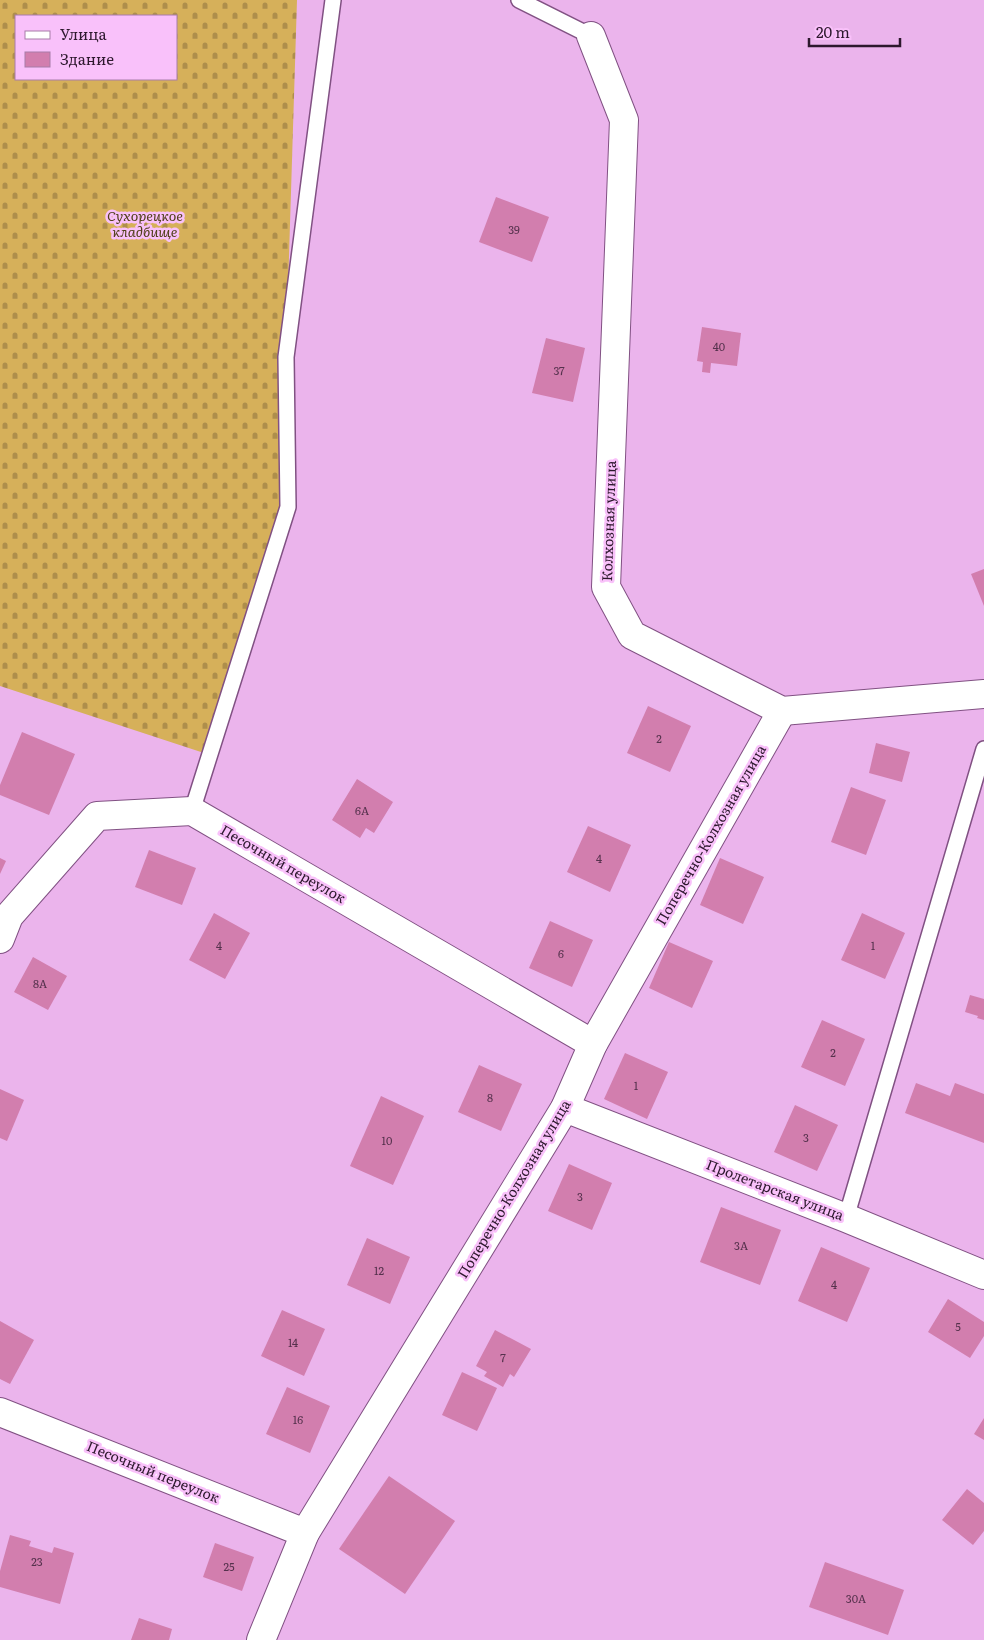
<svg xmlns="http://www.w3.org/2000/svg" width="984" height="1640" font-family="Literata,serif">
<defs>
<pattern id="cemetery-stones" width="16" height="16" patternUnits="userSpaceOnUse" patternTransform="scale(1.25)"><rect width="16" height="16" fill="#d6b05a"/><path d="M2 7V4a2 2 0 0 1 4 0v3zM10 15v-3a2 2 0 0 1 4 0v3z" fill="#ae8e4b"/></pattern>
</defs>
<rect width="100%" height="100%" fill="#ebb4ec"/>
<path fill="url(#cemetery-stones)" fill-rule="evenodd" d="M0,0h297l-16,512 -77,241 -204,-67zM16,16h160v63h-160z"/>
<g fill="#d27eae">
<polygon points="496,197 549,217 532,262 479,242"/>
<polygon points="702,327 741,333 737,366 711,363 710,373 702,372 703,362 697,361"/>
<polygon points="546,338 585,348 573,402 532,393"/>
<polygon points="984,569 984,606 971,574"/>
<polygon points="648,706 691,726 670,772 627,753"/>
<polygon points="22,732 75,754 49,815 0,795 0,785"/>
<polygon points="876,743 910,752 902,782 869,773"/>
<polygon points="357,779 393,802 374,833 366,828 360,838 332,820"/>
<polygon points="851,787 886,800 866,855 831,842"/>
<polygon points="588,826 631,845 610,892 567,872"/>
<polygon points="149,850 196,868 182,905 135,887"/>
<polygon points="0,858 6,861 0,874"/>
<polygon points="720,858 764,877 743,924 700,905"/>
<polygon points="214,913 250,933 225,979 189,960"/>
<polygon points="862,913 905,933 885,979 841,960"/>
<polygon points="550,921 593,940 572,987 529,968"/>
<polygon points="669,942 713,961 692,1008 649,988"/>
<polygon points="33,957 67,976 48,1010 14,992"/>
<polygon points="970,995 984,999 984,1020 977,1018 978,1016 965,1012"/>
<polygon points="822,1020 865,1039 845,1086 801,1067"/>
<polygon points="625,1053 668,1072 647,1119 604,1099"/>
<polygon points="479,1065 522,1084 501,1131 458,1112"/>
<polygon points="916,1083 950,1096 955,1083 984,1094 984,1143 905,1113"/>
<polygon points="0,1089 24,1100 7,1141 0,1138"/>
<polygon points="381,1096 424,1116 393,1185 350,1166"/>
<polygon points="795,1105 838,1125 817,1171 774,1152"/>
<polygon points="569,1164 612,1183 592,1230 548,1211"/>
<polygon points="721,1207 781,1230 760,1285 700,1262"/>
<polygon points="367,1238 410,1257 390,1304 347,1285"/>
<polygon points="821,1247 870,1268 847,1322 798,1301"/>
<polygon points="948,1299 984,1322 984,1336 970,1358 928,1332"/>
<polygon points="282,1310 325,1329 304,1376 261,1356"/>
<polygon points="0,1321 34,1340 10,1384 0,1379"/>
<polygon points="495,1330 531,1349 514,1377 510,1374 503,1387 484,1376 487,1372 476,1366"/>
<polygon points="462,1372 497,1388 477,1431 442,1415"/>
<polygon points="287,1387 330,1406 310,1453 266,1434"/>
<polygon points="984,1418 984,1440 974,1434"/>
<polygon points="389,1476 455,1521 405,1594 339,1549"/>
<polygon points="967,1489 984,1503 984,1531 973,1545 942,1520"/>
<polygon points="10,1535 31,1541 29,1546 52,1553 54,1547 74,1553 60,1604 0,1587 0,1571"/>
<polygon points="215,1543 254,1557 242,1591 203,1577"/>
<polygon points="825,1562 904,1590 888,1635 809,1607"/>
<polygon points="139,1618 172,1629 169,1640 131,1640"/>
</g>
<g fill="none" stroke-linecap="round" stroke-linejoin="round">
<defs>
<g id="service">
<polyline points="519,0 591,36"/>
<polyline points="192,811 288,507 286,357 333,0"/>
<polyline points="846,1218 984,749"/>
</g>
<g id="minor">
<polyline points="591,36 624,120 606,587 632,635 782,711 984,694"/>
<polyline points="0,939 9,916 97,816 192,811 593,1044"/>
<polyline points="565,1108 846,1218 984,1275"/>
<polyline points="0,1412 305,1533"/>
<polyline points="261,1640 305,1533 565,1108 593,1044 782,711"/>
</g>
</defs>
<use href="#service" stroke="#815183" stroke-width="18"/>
<use href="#minor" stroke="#815183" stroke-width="30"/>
<use href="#service" stroke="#fff" stroke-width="15"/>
<use href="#minor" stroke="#fff" stroke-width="28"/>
</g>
<g text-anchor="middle" stroke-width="5" stroke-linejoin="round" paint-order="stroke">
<g font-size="11" fill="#56324d">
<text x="514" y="234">39</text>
<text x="719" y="351">40</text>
<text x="559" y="375">37</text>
<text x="659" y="743">2</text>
<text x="362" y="815">6А</text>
<text x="599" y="863">4</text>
<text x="219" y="950">4</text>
<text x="873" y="950">1</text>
<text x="561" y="958">6</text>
<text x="40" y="988">8А</text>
<text x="833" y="1057">2</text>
<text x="636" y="1090">1</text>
<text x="490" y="1102">8</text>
<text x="806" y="1142">3</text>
<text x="387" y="1145">10</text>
<text x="580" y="1201">3</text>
<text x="741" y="1250">3А</text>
<text x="379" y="1275">12</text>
<text x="834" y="1289">4</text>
<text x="958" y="1331">5</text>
<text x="293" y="1347">14</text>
<text x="503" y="1362">7</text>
<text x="298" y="1424">16</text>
<text x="37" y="1566">23</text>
<text x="229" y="1571">25</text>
<text x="856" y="1603">30А</text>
</g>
<g font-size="14" font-style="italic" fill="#51401a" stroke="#f9c1fa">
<text x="145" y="221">Сухорецкое<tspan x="145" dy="16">кладбище</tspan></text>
</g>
<g font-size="14" fill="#2d182d" stroke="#f9c1fa">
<text transform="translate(609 521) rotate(-88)" y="5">Колхозная улица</text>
<text transform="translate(711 835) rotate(-60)" y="5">Поперечно-Колхозная улица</text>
<text transform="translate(283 864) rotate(30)" y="5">Песочный переулок</text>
<text transform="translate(514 1189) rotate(-59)" y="5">Поперечно-Колхозная улица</text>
<text transform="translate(775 1190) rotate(21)" y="5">Пролетарская улица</text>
<text transform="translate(153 1472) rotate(22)" y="5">Песочный переулок</text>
</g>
</g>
<rect x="15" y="15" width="162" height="65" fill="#f9c1fa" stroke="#a77da8"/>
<rect x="25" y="31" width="25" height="8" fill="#ffffff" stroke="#a77da8"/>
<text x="60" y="40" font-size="15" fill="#2d182d">Улица</text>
<rect x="25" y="52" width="25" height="15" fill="#d27eae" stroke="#a77da8"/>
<text x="60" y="65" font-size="15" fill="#2d182d">Здание</text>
<path d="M809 38v8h91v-8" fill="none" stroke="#2d182d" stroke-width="2.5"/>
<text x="816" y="38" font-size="15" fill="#2d182d" stroke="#f9c1fa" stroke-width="4" paint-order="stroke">20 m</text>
</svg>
